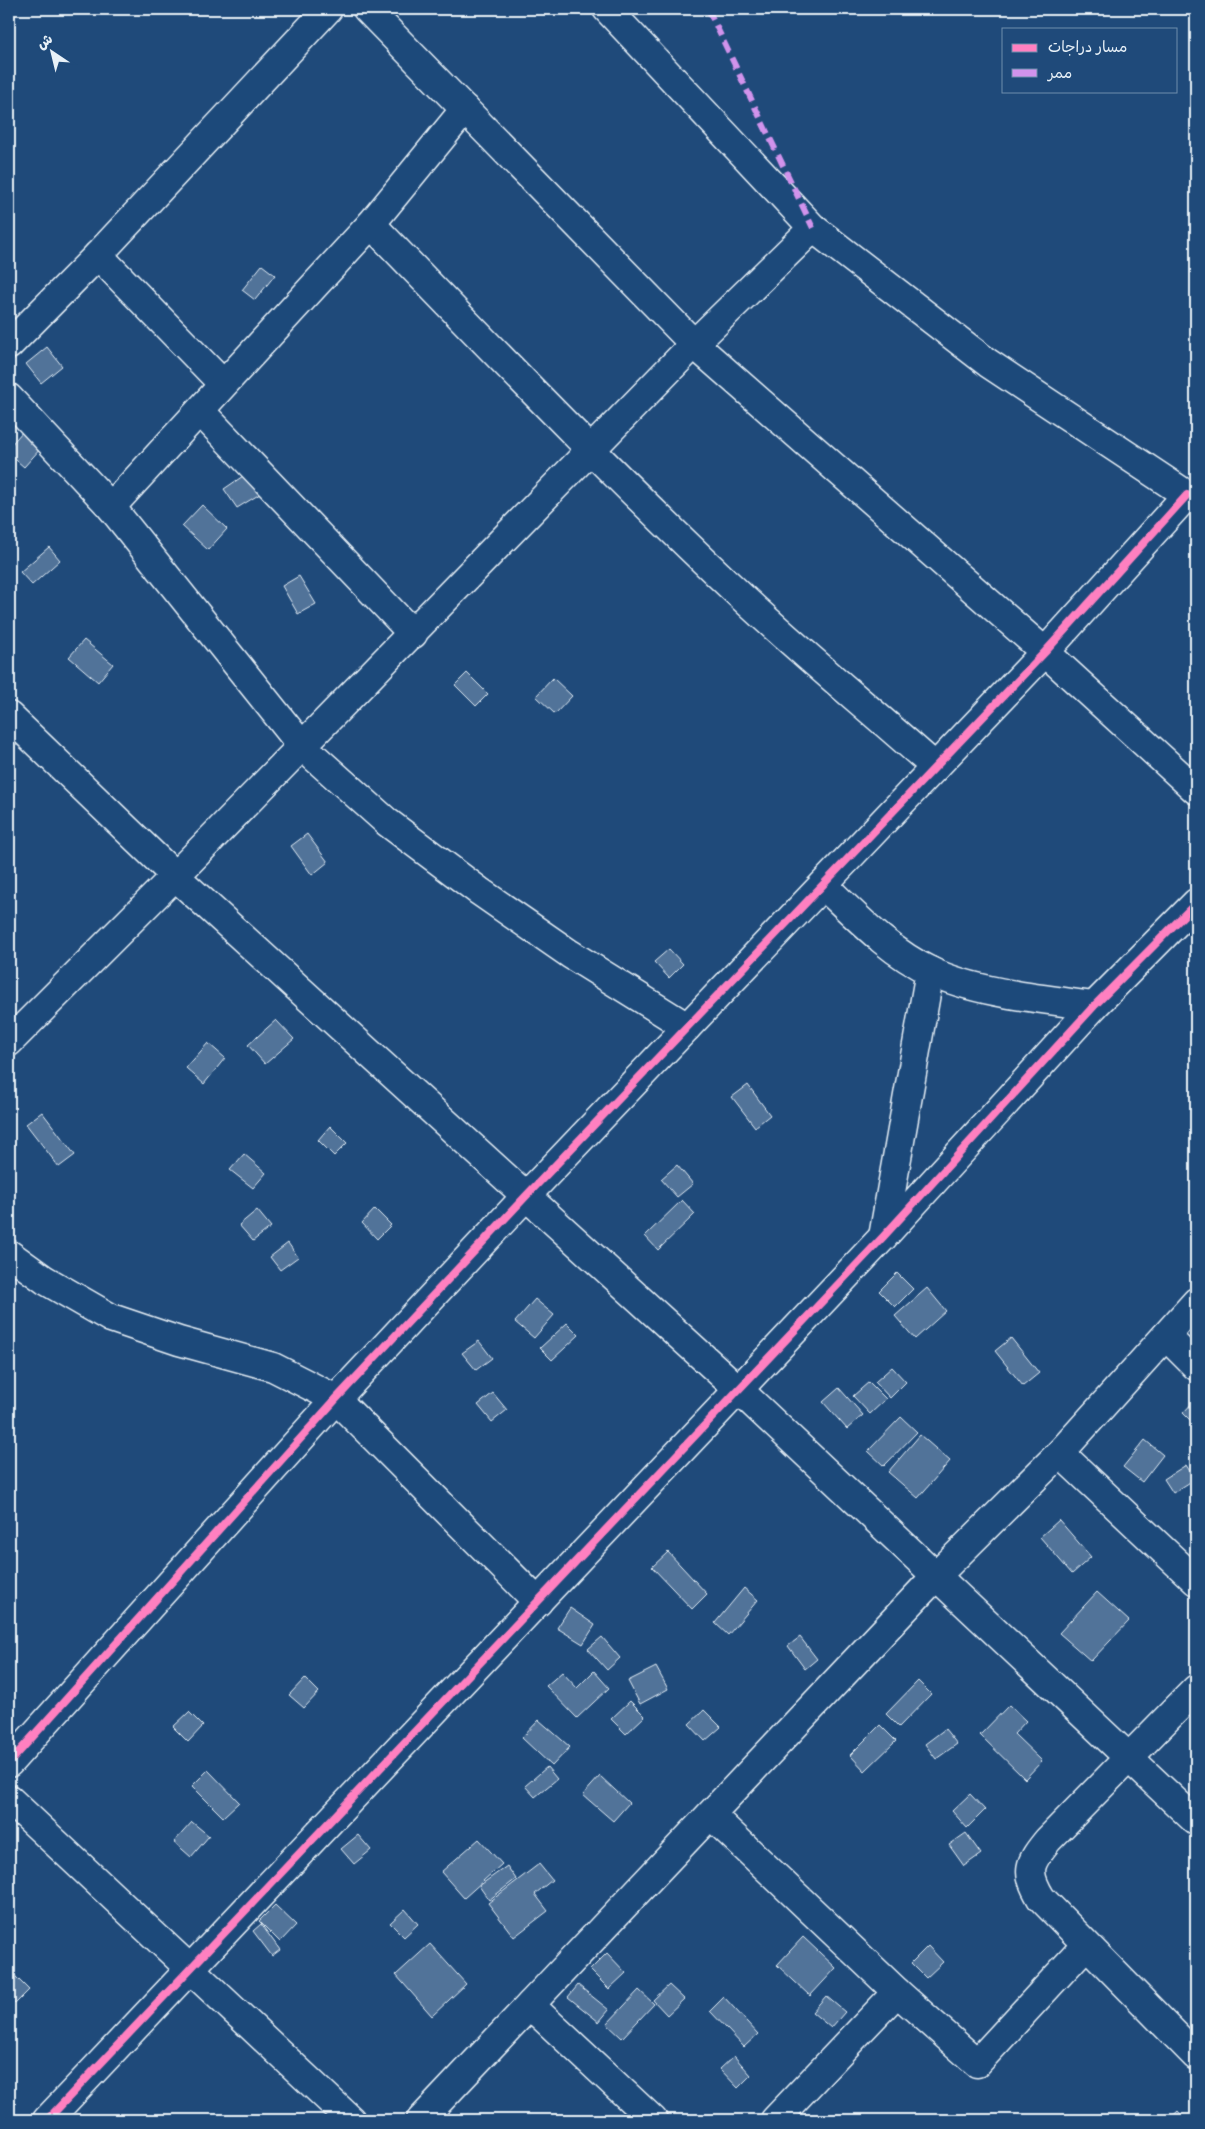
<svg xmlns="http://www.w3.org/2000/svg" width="1205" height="2129" font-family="'Balsamiq Sans','Playpen Sans Arabic',sans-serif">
<rect width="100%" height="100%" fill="#1f4a7a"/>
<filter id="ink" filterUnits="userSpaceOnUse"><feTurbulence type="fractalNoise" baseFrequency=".02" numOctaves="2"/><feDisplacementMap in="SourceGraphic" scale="10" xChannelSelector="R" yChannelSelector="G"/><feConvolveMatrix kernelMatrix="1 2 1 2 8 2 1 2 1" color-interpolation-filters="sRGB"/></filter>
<g filter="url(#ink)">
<g fill="#517399" stroke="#e8f1f8">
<polygon points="262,265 275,275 255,300 242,290"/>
<polygon points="47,347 62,366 41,383 26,364"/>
<polygon points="23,431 41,448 24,467 9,454 9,447"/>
<polygon points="246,474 260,494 237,508 224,489"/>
<polygon points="202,505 227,529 208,550 182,526"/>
<polygon points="49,547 60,560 32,585 20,572"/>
<polygon points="299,576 316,604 298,614 282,586"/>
<polygon points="84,640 113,664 98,682 69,657"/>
<polygon points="467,673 488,694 476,706 455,685"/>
<polygon points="553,678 572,696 555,714 536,696"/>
<polygon points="307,834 328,862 312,875 291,846"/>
<polygon points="669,949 683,964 669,978 654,962"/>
<polygon points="276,1020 294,1039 265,1064 248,1045"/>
<polygon points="208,1043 225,1058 204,1084 186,1068"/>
<polygon points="748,1085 770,1115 755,1127 732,1097"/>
<polygon points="42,1112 75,1155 59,1167 26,1124"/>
<polygon points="330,1126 347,1143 334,1156 318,1140"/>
<polygon points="244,1154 266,1173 253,1188 230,1170"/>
<polygon points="677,1165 693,1184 677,1197 661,1179"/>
<polygon points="682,1200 695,1214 658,1250 645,1236"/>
<polygon points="375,1209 391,1225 377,1239 362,1223"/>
<polygon points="257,1210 271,1227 253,1241 239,1225"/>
<polygon points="288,1243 298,1257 280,1270 270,1257"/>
<polygon points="897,1273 913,1289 895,1307 879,1291"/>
<polygon points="927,1288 946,1311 915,1339 895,1316"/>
<polygon points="535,1299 554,1315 534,1338 515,1322"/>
<polygon points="567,1323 579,1335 552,1360 540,1348"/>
<polygon points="1011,1338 1039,1373 1023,1386 995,1351"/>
<polygon points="479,1341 492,1358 476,1370 462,1353"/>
<polygon points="892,1367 906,1382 890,1398 875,1382"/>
<polygon points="869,1382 886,1399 870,1414 853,1396"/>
<polygon points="839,1388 863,1415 847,1429 823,1402"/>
<polygon points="493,1393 507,1410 492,1422 478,1405"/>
<polygon points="1196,1399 1196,1426 1183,1413"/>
<polygon points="901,1417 917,1432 884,1466 868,1451"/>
<polygon points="920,1435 950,1461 918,1498 888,1472"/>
<polygon points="1145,1440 1163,1455 1142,1482 1123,1467"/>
<polygon points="1186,1465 1195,1479 1173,1493 1164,1479"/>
<polygon points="1059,1520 1091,1557 1072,1574 1040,1537"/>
<polygon points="668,1552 707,1594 692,1609 652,1567"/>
<polygon points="744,1588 758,1600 728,1635 715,1623"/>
<polygon points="1097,1592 1129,1621 1091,1661 1059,1633"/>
<polygon points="570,1608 595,1625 583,1644 557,1628"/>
<polygon points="602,1637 620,1658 607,1670 588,1649"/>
<polygon points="800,1637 817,1659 805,1669 788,1646"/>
<polygon points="656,1667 668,1689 640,1704 628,1681"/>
<polygon points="594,1671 609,1688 577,1718 546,1686 562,1672 577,1688"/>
<polygon points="305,1678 319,1692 304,1708 289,1695"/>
<polygon points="918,1681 931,1694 899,1727 886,1714"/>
<polygon points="630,1701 645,1716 626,1734 611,1719"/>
<polygon points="1009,1705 1026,1721 1014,1734 1042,1761 1025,1779 980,1735"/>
<polygon points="704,1710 721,1727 705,1741 689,1724"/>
<polygon points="189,1712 203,1726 188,1742 173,1727"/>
<polygon points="539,1720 570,1747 552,1766 522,1738"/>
<polygon points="880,1725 896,1741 865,1771 850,1755"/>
<polygon points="945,1729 957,1744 936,1759 925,1744"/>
<polygon points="547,1767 557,1779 535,1797 525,1786"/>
<polygon points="208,1770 239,1802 223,1817 192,1786"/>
<polygon points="600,1776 629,1803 613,1821 583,1795"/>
<polygon points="970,1794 985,1810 967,1828 952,1811"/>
<polygon points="192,1822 209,1836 191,1857 174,1842"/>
<polygon points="966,1833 981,1854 964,1866 949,1845"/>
<polygon points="358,1835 371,1850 354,1864 341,1849"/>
<polygon points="479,1839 502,1864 464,1898 441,1872"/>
<polygon points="539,1864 552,1880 535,1894 548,1911 514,1937 488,1903"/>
<polygon points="507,1866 516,1879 489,1900 479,1886"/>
<polygon points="275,1905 296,1925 280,1942 259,1921"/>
<polygon points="405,1909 418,1924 404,1937 390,1923"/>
<polygon points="261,1924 280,1950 272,1956 253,1931"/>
<polygon points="803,1937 836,1968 810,1996 777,1965"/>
<polygon points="430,1944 466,1984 432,2016 396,1975"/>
<polygon points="928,1946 943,1962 926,1978 911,1963"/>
<polygon points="607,1953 626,1973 609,1989 590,1970"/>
<polygon points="9,1970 29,1990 15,2004 9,1998"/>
<polygon points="578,1985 609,2010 599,2022 568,1997"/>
<polygon points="669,1985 684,1999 667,2015 653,2000"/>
<polygon points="639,1990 654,2004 622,2038 607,2024"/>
<polygon points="826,1996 845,2012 831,2028 812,2012"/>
<polygon points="724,1997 758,2034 744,2047 710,2011"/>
<polygon points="734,2056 751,2075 738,2088 720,2069"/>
<polygon points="1178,2111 1186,2120 1168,2120"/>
</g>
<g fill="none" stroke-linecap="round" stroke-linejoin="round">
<defs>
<g id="street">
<polyline points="367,9 694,344 1045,652 1196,790"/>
<polyline points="607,9 813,228 988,363 1196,501"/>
<path d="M371,224c122,126 243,253 372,374 62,58 128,112 192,169"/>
<polyline points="98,255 223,384"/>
<polyline points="9,345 98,255 328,9"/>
<polyline points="9,398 111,507 302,746 387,822 479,891 570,954 687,1027"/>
<polyline points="200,411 413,634"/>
<polyline points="111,507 371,224 465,109"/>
<polyline points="9,716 175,876 739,1390 1196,1821"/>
<path d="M823,885c32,30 66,67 107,86 46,22 113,28 164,35"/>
<polyline points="9,1042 175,876 694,344 813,228"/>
<polyline points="883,1237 930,971"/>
<polyline points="9,1254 45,1280 111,1318 179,1341 273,1367 336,1399 538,1602"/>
<polyline points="1166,1336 1196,1366"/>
<polyline points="1060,1453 1196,1581"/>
<path d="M1196,1689l-148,151c-19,23 -23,31 -7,58l155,158"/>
<polyline points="9,1763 336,1399 526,1196 1045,652 1187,495"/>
<polyline points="9,1799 351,2120"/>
<polyline points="711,1815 897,1992 977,2063 1086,1945"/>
<polyline points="530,2005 653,2120"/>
<polyline points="47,2120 883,1237 1094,1006 1196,903"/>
<polyline points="421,2120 936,1576 1060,1453 1196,1302"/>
<polyline points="775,2120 897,1992"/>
</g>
</defs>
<use href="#street" stroke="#e8f1f8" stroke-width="31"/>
<use href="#street" stroke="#1f4a7a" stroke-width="28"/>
<polyline stroke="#d193ec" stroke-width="6" stroke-dasharray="12 6" stroke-linecap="butt" points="708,9 813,228"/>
<defs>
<g id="cycleway">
<polyline points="9,1763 336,1399 526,1196 1045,652 1187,495"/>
<polyline points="47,2120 883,1237 1094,1006 1196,903"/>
</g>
</defs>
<use href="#cycleway" stroke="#1f4a7a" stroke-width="11"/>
<use href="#cycleway" stroke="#ff80c0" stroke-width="8"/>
</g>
</g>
<rect width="1205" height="2129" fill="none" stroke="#1f4a7a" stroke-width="30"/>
<rect x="15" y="15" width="1175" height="2099" fill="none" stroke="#e8f1f8" stroke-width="2" filter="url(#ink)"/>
<rect x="1002" y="28" width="175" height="65" fill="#1f4a7a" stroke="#6f8dac"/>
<rect x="1012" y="44" width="25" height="8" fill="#ff80c0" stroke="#6f8dac"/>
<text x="1048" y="52" font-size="15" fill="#e8f1f8">مسار دراجات</text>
<rect x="1012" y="69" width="25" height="8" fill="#d193ec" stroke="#6f8dac"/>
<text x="1048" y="78" font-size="15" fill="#e8f1f8">ممر</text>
<g transform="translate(52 52) rotate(325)" stroke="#1f4a7a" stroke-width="4" paint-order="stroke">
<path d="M0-4L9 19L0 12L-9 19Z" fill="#e8f1f8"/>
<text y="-8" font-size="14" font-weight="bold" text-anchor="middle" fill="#e8f1f8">ش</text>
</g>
</svg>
